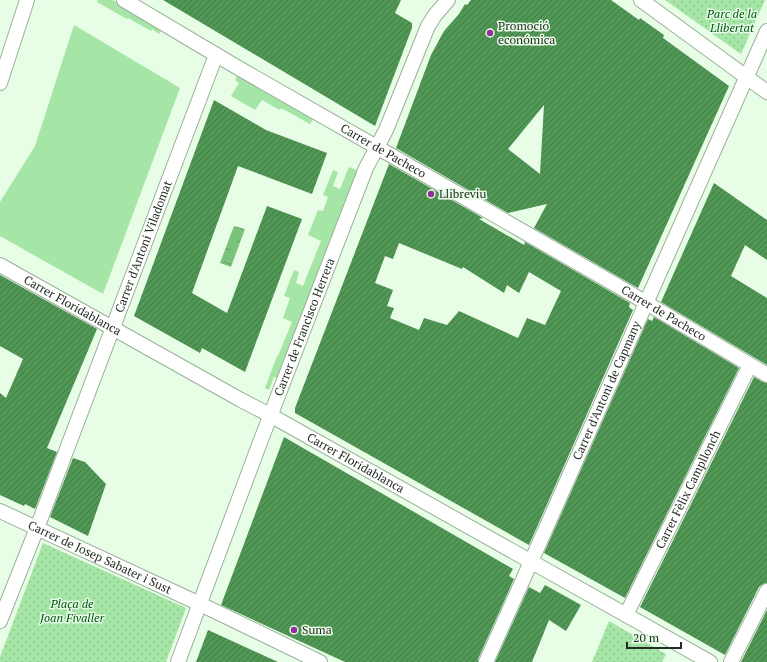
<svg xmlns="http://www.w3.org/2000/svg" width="767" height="662" font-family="'PT Serif',serif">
<defs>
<pattern id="park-dots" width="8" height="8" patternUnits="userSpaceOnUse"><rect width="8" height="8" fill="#a5e5a5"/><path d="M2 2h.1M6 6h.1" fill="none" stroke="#8ec58e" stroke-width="1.8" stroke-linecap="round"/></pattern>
<pattern id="water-ripples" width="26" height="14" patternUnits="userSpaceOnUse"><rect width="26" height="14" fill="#7bc27c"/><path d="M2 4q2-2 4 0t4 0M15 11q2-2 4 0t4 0" fill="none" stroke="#659e65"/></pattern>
<pattern id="building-hatch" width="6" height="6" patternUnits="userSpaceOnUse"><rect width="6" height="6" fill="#509654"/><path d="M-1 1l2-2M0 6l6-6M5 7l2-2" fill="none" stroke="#427b45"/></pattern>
</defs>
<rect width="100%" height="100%" fill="#e7fde6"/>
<g fill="#a5e5a5">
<polygon points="98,0 113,0 162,29 159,34 152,29 151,31 128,18 127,19 97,2"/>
<polygon points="74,25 180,88 103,294 0,236 0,202 35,146"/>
<polygon points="238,74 314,118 310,124 281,108 280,110 262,100 255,110 231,96 239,83 235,80"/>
<polygon points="349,167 359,171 279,379 274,377 269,390 265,388 277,356 278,356 292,322 283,318 290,298 284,296 294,270 299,272 296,283 303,286 321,241 308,235 318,210 323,211 328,197 323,195 333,170 338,172 333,186 340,189"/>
</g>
<g fill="url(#park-dots)">
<polygon points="665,0 765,0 741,54"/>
<polygon points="43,543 186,608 166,662 0,662 0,657"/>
<polygon points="609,621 666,654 662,662 592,662"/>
</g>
<polygon fill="url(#water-ripples)" points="234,226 245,229 231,267 220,263"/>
<g fill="url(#building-hatch)" fill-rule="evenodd">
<polygon points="163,0 401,0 395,13 412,23 412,28 375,126"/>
<path d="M471,0h140l28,20 1,-2 24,17 -1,3 66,48 -91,202 -104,-60 13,-24 -39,9 -112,-65 35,-93 13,-24 15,-17 6,-10 2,1zM544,105l-4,69 -32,-25z"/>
<polygon points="214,100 266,130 327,153 312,194 238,166 192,293 227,313 267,206 302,219 245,372 202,348 200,353 134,316"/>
<path d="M389,164l94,54 -4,1 45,26 1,-3 105,61 -1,4 4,3 -104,235 -234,-132v-5zM399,243l63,26 1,-2 41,26 3,-8 12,8 10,-21 32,19 -16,34 -18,-7 -9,20 -59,-27 -12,14 -23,-7 -5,12 -29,-12 4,-10 -7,-2 6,-16 -18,-7 10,-27 8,3z"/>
<polygon points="714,183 767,220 767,260 745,245 731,276 767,298 767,365 661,302"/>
<polygon points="0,275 97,329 47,448 57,452 35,509 25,504 24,506 0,495 0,393 6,398 23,359 0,346"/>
<polygon points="654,317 739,368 625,598 544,553 648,319 652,321"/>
<polygon points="754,377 763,382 767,383 767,583 763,584 759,587 725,655 640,607"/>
<polygon points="284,437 513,569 509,576 514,579 478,659 478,662 345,662 221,605"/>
<polygon points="73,458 85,462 106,484 88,536 50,517"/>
<polygon points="545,585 581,605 566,631 549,620 532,662 495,662 529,587 540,593"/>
<polygon points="767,610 767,662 741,662"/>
<polygon points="208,630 278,662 196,662"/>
</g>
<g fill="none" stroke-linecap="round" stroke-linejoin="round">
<defs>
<g id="minor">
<path id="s1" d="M124,0l111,66 159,91 229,132 144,86"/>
<polyline points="641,0 767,92"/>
<polyline points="0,83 27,0"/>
<path id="s2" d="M0,265l241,135 29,15 440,247"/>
<path id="s3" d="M0,511l200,93 120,58"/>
<path id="s4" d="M626,615l124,-250"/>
<path id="s5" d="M0,621l37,-93 179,-473"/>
<path id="s6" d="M178,662l81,-217 107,-277 20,-38 42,-104 7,-11 13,-15"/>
<path id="s7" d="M486,662c95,-210 186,-422 281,-631"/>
<polyline points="731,662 767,591"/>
</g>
</defs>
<use href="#minor" stroke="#9bb19b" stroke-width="16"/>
<use href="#minor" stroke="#fff" stroke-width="14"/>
</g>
<g fill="#903098" stroke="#e7fde6" stroke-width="1.5">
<circle cx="490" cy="33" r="4"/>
<circle cx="431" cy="194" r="4"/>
<circle cx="294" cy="630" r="4"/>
</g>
<g text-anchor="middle" stroke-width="3" stroke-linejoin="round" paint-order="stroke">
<g font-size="12" font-style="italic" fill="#005311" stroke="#e7fde6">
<text x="732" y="18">Parc de la<tspan x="732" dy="14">Llibertat</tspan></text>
<text x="72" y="608">Plaça de<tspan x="72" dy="14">Joan Fivaller</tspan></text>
</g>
<g font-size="12" fill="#242d24" stroke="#e7fde6" text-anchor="start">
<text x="498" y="30">Promoció<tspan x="498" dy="14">económica</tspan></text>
<text x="439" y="198">Llibreviu</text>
<text x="302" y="634">Suma</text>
</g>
<g font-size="12" fill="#242d24" stroke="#e7fde6">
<text dy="4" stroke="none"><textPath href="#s1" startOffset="300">Carrer de Pacheco</textPath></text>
<text dy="4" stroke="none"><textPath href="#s5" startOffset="401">Carrer d'Antoni Viladomat</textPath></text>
<text dy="4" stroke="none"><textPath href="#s2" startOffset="83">Carrer Floridablanca</textPath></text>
<text dy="4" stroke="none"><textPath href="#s1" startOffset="624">Carrer de Pacheco</textPath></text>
<text dy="4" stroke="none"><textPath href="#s6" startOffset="358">Carrer de Francisco Herrera</textPath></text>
<text dy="4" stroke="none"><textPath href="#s7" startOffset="297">Carrer d'Antoni de Capmany</textPath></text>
<text dy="4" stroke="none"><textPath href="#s2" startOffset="407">Carrer Floridablanca</textPath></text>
<text dy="4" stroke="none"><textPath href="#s4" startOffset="140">Carrer Fèlix Campllonch</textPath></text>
<text dy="4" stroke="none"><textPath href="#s3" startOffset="110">Carrer de Josep Sabater i Sust</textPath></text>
</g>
</g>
<path d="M627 642v6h54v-6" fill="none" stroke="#242d24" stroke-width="2"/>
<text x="633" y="642" font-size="12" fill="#242d24" stroke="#e7fde6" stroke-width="3" paint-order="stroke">20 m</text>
</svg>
